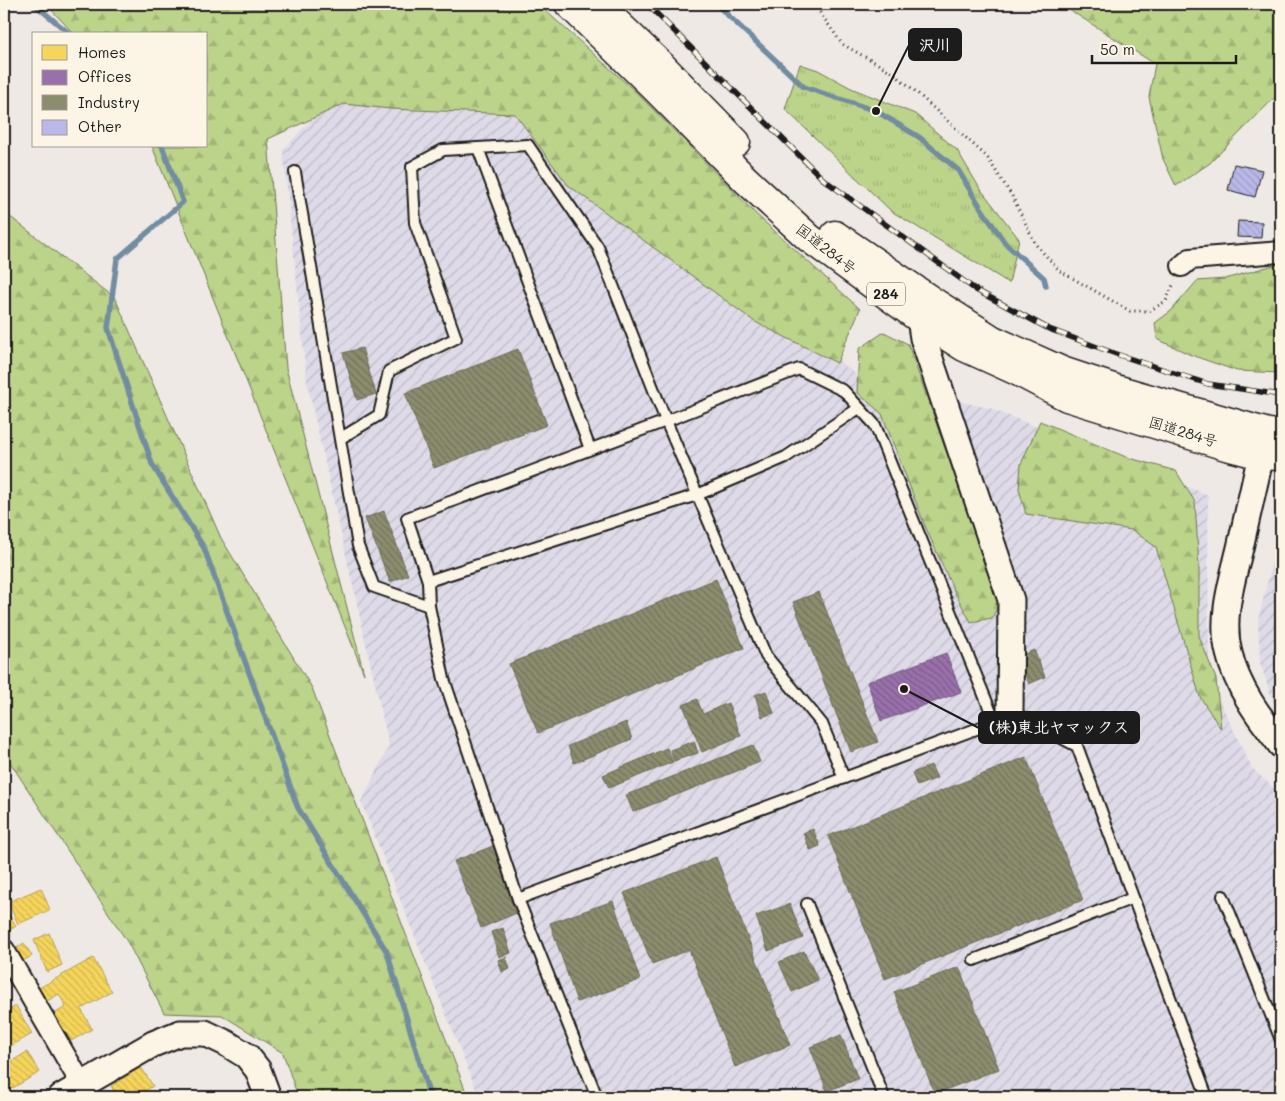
<svg xmlns="http://www.w3.org/2000/svg" width="1285" height="1101" font-family="Mali,'Klee One',sans-serif">
<defs>
<pattern id="industrial-furrows" width="10" height="10" patternUnits="userSpaceOnUse" patternTransform="scale(1.25)"><rect width="10" height="10" fill="#dfdae7"/><path d="M-1 1l2-2M0 10L10 0M9 11l2-2" fill="none" stroke="#bfbac6"/></pattern>
<pattern id="grass-tufts" width="24" height="20" patternUnits="userSpaceOnUse" patternTransform="scale(1.25)"><rect width="24" height="20" fill="#bcd38a"/><path d="M3 7l-1-3M5 7V3M7 7l1-3M15 17l-1-3M17 17v-4M19 17l1-3" fill="none" stroke="#a1b576"/></pattern>
<pattern id="forest-firs" width="22" height="20" patternUnits="userSpaceOnUse" patternTransform="scale(1.25)"><rect width="22" height="20" fill="#bcd38a"/><path d="M5 1l3.5 6h-7zM16 11l3.5 6h-7z" fill="#a1b576"/></pattern>
<pattern id="homes-back-hatch" width="6" height="6" patternUnits="userSpaceOnUse" patternTransform="scale(1.25)"><rect width="6" height="6" fill="#f6d55c"/><path d="M-1 5l2 2M0 0l6 6M5-1l2 2" fill="none" stroke="#d2b64f"/></pattern>
<pattern id="offices-back-hatch" width="6" height="6" patternUnits="userSpaceOnUse" patternTransform="scale(1.25)"><rect width="6" height="6" fill="#9970ab"/><path d="M-1 5l2 2M0 0l6 6M5-1l2 2" fill="none" stroke="#7c5b8a"/></pattern>
<pattern id="industry-back-hatch" width="6" height="6" patternUnits="userSpaceOnUse" patternTransform="scale(1.25)"><rect width="6" height="6" fill="#8c8c6e"/><path d="M-1 5l2 2M0 0l6 6M5-1l2 2" fill="none" stroke="#72725a"/></pattern>
<pattern id="building-back-hatch" width="6" height="6" patternUnits="userSpaceOnUse" patternTransform="scale(1.25)"><rect width="6" height="6" fill="#bab8e9"/><path d="M-1 5l2 2M0 0l6 6M5-1l2 2" fill="none" stroke="#9f9ec7"/></pattern>
</defs>
<rect width="100%" height="100%" fill="#efe9e6"/>
<filter id="ink" filterUnits="userSpaceOnUse"><feTurbulence type="fractalNoise" baseFrequency=".02" numOctaves="2"/><feDisplacementMap in="SourceGraphic" scale="10" xChannelSelector="R" yChannelSelector="G"/><feConvolveMatrix kernelMatrix="1 2 1 2 8 2 1 2 1" color-interpolation-filters="sRGB"/></filter>
<g filter="url(#ink)">
<g fill="url(#industrial-furrows)">
<polygon points="337,92 525,102 748,288 862,379 989,408 1208,495 1209,679 1252,768 1281,795 1281,1097 479,1097 361,802 389,746 307,383 283,150"/>
<polygon points="1281,528 1281,718 1278,716 1260,663 1258,620"/>
</g>
<polygon fill="url(#grass-tufts)" stroke="#6c7853" points="800,64 818,70 851,88 915,114 957,150 979,187 1019,239 1009,283 891,211 785,109"/>
<g fill="url(#forest-firs)" stroke="#6c7853">
<polygon points="46,4 538,4 636,92 758,216 860,309 837,363 755,322 568,185 515,114 390,109 344,104 268,139 286,368 364,674 152,146 206,146 206,34 74,34"/>
<polygon points="1060,4 1281,4 1281,91 1210,163 1176,186 1163,159 1149,97 1155,64"/>
<polygon points="4,212 115,298 221,538 312,688 468,1097 298,1097 283,1053 222,1015 164,1013 128,943 4,753"/>
<polygon points="1281,263 1281,373 1237,371 1191,355 1157,339 1155,323 1171,311 1197,281 1225,279"/>
<polygon points="884,332 908,344 1000,602 992,618 971,622 955,593 925,526 882,414 857,392 859,349"/>
<polygon points="1040,421 1126,457 1176,471 1195,502 1199,568 1199,636 1216,679 1221,729 1200,697 1156,547 1132,530 1026,514 1019,489 1021,464"/>
</g>
<g fill="url(#homes-back-hatch)" stroke="#b59e49">
<polygon points="41,888 50,910 18,924 8,902"/>
<polygon points="5,908 16,926 4,934 4,909"/>
<polygon points="49,933 62,965 47,972 34,940"/>
<polygon points="24,943 32,956 19,963 12,951"/>
<polygon points="93,958 112,992 81,1009 92,1029 71,1041 54,1014 66,1007 59,994 47,1001 39,988"/>
<polygon points="16,1006 32,1034 4,1050 4,1013"/>
<polygon points="27,1052 40,1072 11,1089 4,1077 4,1066"/>
<polygon points="141,1067 153,1086 135,1097 118,1097 111,1086"/>
</g>
<polygon fill="url(#offices-back-hatch)" stroke="#745780" points="946,653 961,692 881,721 867,682"/>
<g fill="url(#industry-back-hatch)" stroke="#6a6a55">
<polygon points="362,348 376,394 357,400 343,353"/>
<polygon points="518,349 547,425 434,468 405,393"/>
<polygon points="384,511 408,575 390,582 365,518"/>
<polygon points="716,579 744,648 538,733 509,664"/>
<polygon points="819,592 878,742 851,752 793,602"/>
<polygon points="1034,650 1045,677 1029,684 1017,657"/>
<polygon points="766,691 774,713 762,717 755,695"/>
<polygon points="697,699 703,714 728,703 741,736 702,752 683,705"/>
<polygon points="626,722 632,739 574,763 568,746"/>
<polygon points="694,741 698,753 674,761 670,750"/>
<polygon points="753,745 760,762 633,812 626,795"/>
<polygon points="667,748 673,762 609,788 603,775"/>
<polygon points="1026,757 1083,900 885,979 828,836"/>
<polygon points="931,765 937,778 917,786 912,773"/>
<polygon points="813,829 820,846 810,850 803,833"/>
<polygon points="493,846 519,912 481,928 454,861"/>
<polygon points="716,857 790,1045 735,1067 689,950 652,964 624,893"/>
<polygon points="613,901 640,980 577,1002 550,923"/>
<polygon points="790,904 803,938 768,951 756,916"/>
<polygon points="503,928 511,953 499,957 491,932"/>
<polygon points="804,951 818,980 792,992 779,962"/>
<polygon points="506,957 510,969 502,972 498,960"/>
<polygon points="959,967 999,1069 935,1094 894,992"/>
<polygon points="841,1035 858,1079 827,1091 810,1047"/>
</g>
<g fill="none" stroke-linecap="round" stroke-linejoin="round">
<g stroke="#728ca0" stroke-width="5.5">
<polyline points="34,4 70,34"/>
<polyline points="716,4 804,87 876,111 919,137 958,170 981,208 1005,243 1044,278 1046,286"/>
<polyline points="162,146 183,202 117,259 108,328 152,464 204,548 298,808 387,952 430,1097"/>
</g>
</g>
<g fill="url(#building-back-hatch)" stroke="#1c1c1c">
<polygon points="1234,164 1262,170 1255,197 1228,190"/>
<polygon points="1238,221 1262,222 1261,238 1237,237"/>
</g>
<g fill="none" stroke-linecap="round" stroke-linejoin="round">
<defs>
<g id="service">
<polyline points="478,148 590,449"/>
<polyline points="295,172 358,546 374,587 429,606"/>
<polyline points="341,438 379,415 389,371 456,338 415,223 412,167 443,150 528,145 598,247 666,421 766,656 822,724 844,778"/>
<polyline points="428,581 697,495 786,457 859,408"/>
<polyline points="1223,896 1281,1040"/>
<polyline points="518,899 995,722 1010,711 1077,746 1207,1097"/>
<polyline points="807,904 884,1097"/>
<polyline points="974,960 1133,898"/>
<polyline points="597,1097 518,899 444,679 429,606 428,581 407,518 666,421 799,369 844,391 875,425 995,722"/>
</g>
<g id="minor">
<polyline points="1182,266 1190,259 1281,252"/>
<polyline points="4,950 89,1097"/>
</g>
<g id="tertiary">
<polyline points="929,306 920,319 923,338 1011,600 1010,711"/>
<path d="M1267,435l-6,20c-7,31 -14,62 -21,93 -8,34 -20,70 -11,105 8,35 31,65 52,92"/>
<polyline points="61,1097 153,1044 180,1033 205,1033 226,1043 247,1056 258,1070 268,1097"/>
</g>
<g id="trunk">
<polyline points="569,4 655,88 746,180 809,238 920,319 964,347 1017,371 1067,397 1226,446 1261,455 1281,456"/>
<polyline points="597,4 663,67 736,142"/>
<polyline points="835,235 932,301 993,340 1062,371 1119,390 1268,433 1281,434"/>
</g>
</defs>
<use href="#service" stroke="#1c1c1c" stroke-width="14"/>
<use href="#minor" stroke="#1c1c1c" stroke-width="24"/>
<use href="#tertiary" stroke="#1c1c1c" stroke-width="29"/>
<use href="#trunk" stroke="#1c1c1c" stroke-width="31"/>
<polyline stroke="#1c1c1c" stroke-width="3" stroke-dasharray="1 4" stroke-linecap="butt" points="814,4 842,44 892,72 915,91 987,157 1012,196 1036,245 1060,271 1130,311 1149,311 1166,301 1174,283"/>
<use href="#service" stroke="#fcf5e5" stroke-width="10"/>
<use href="#minor" stroke="#fcf5e5" stroke-width="20"/>
<use href="#tertiary" stroke="#fcf5e5" stroke-width="25"/>
<use href="#trunk" stroke="#fcf5e5" stroke-width="28"/>
<defs>
<polyline id="rail" points="647,4 823,179 976,290 1049,329 1116,354 1208,384 1281,395"/>
</defs>
<use href="#rail" stroke="#1c1c1c" stroke-width="5.5"/>
<use href="#rail" stroke="#fcf5e5" stroke-width="4" stroke-dasharray="11" stroke-linecap="butt"/>
</g>
</g>
<g text-anchor="middle" stroke-width="5" stroke-linejoin="round" paint-order="stroke">
<rect fill="#fcf5e5" stroke="#5f5d58" stroke-width="1" x="867" y="282.5" width="38" height="23" rx="4"/>
<g font-size="14" font-weight="bold" fill="#1c1c1c">
<text x="886" y="299">284</text>
</g>
<g font-size="15" fill="#1c1c1c" stroke="#fcf5e5">
<text transform="translate(826 249) rotate(38)" y="5">国道284号</text>
<text transform="translate(1183 432) rotate(17)" y="5">国道284号</text>
</g>
</g>
<path fill="none" stroke="#1c1c1c" stroke-width="2" d="M876 111L909 45M904 689L979 728"/>
<g fill="#1c1c1c" stroke="#fcf5e5" stroke-width="2">
<circle cx="876" cy="111" r="5"/>
<circle cx="904" cy="689" r="5"/>
</g>
<g fill="#1c1c1c" stroke="#1c1c1c" stroke-width="2">
<rect x="909" y="29" width="52" height="31" rx="5"/>
<rect x="979" y="712" width="160" height="31" rx="5"/>
</g>
<g font-size="16" text-anchor="middle" font-weight="bold" fill="#fff">
<text x="935" y="51">沢川</text>
<text x="1059" y="733">(株)東北ヤマックス</text>
</g>
<rect width="1285" height="1101" fill="none" stroke="#fcf5e5" stroke-width="20"/>
<rect x="10" y="10" width="1265" height="1081" fill="none" stroke="#1c1c1c" stroke-width="2" filter="url(#ink)"/>
<rect x="32" y="32" width="175" height="115" fill="#fcf5e5" stroke="#a29e95"/>
<rect x="42" y="45" width="25" height="15" fill="#f6d55c" stroke="#a29e95"/>
<text x="78" y="58" font-size="15" fill="#1c1c1c">Homes</text>
<rect x="42" y="70" width="25" height="15" fill="#9970ab" stroke="#a29e95"/>
<text x="78" y="82" font-size="15" fill="#1c1c1c">Offices</text>
<rect x="42" y="95" width="25" height="15" fill="#8c8c6e" stroke="#a29e95"/>
<text x="78" y="108" font-size="15" fill="#1c1c1c">Industry</text>
<rect x="42" y="120" width="25" height="15" fill="#bab8e9" stroke="#a29e95"/>
<text x="78" y="132" font-size="15" fill="#1c1c1c">Other</text>
<path d="M1092 55v8h144v-8" fill="none" stroke="#1c1c1c" stroke-width="2.5"/>
<text x="1100" y="55" font-size="15" fill="#1c1c1c" stroke="#fcf5e5" stroke-width="4" paint-order="stroke">50 m</text>
</svg>
